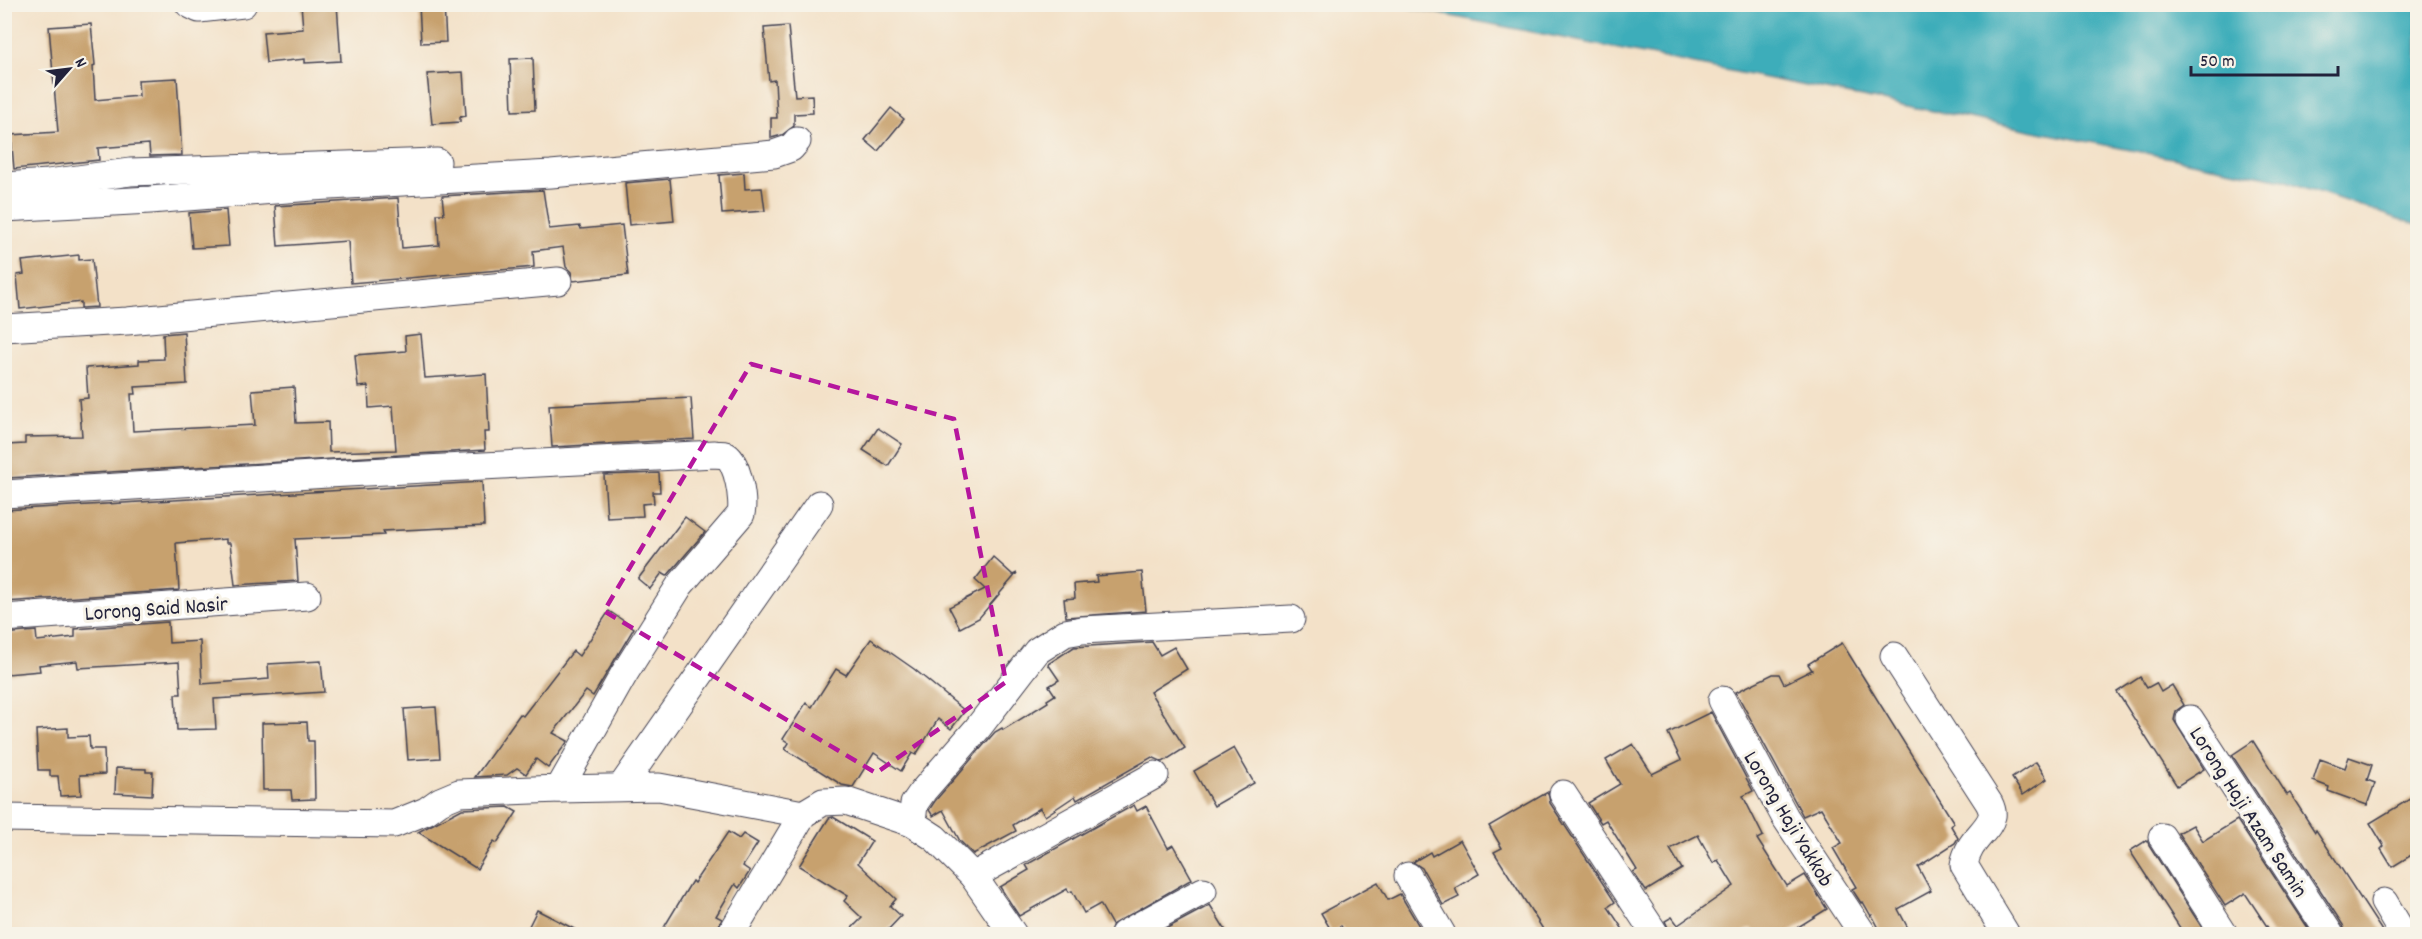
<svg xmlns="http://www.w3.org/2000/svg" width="2422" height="939" font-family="Dekko,sans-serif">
<rect width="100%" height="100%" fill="#f7f3e8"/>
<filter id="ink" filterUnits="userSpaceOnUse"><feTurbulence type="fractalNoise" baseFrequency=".0167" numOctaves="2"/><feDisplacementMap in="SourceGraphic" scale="12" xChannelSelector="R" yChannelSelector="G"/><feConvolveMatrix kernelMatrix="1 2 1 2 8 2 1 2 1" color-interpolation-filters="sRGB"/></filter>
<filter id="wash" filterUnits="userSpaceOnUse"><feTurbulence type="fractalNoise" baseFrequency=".008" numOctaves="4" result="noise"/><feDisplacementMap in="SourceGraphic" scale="24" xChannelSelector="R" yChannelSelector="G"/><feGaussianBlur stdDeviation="1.35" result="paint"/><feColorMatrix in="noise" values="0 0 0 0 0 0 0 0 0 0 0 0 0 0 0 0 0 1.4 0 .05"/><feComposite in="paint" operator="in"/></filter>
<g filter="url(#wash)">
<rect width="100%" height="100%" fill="#f3e1c8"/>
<polygon fill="#3dadba" stroke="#30687a" stroke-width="1.5" points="1395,5 2417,5 2417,225 2283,180"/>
<g id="blocks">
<g fill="#c7a16e">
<polygon points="301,4 337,4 341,61 305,63 305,59 266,63 263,32 303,29"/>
<polygon points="419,4 444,4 446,42 421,43"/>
<polygon points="91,24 95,65 93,66 95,100 139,96 138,80 177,78 182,155 150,156 149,144 98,148 99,160 14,169 11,135 58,132 49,27"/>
<polygon points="788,26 795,96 812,95 813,113 794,114 794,126 782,135 771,138 771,118 777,118 775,80 769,81 764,28"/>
<polygon points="533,58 535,110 512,111 510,59"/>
<polygon points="463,72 466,116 460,117 460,122 432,124 427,74"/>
<polygon points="891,108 904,119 878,151 865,140"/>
<polygon points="744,173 745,189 762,188 765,211 722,214 719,175"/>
<polygon points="670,179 674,221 629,225 625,183"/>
<polygon points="543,190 549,229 580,226 581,229 622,225 628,275 573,281 571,272 566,267 563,247 533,251 534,267 351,283 348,241 278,246 275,206 398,198 402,248 439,245 437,214 444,214 442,196"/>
<polygon points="226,210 229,246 192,248 189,213"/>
<polygon points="79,255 79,260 92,259 97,307 81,308 81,302 20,309 17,275 24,274 22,261"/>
<polygon points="184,332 187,384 135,387 136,394 131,394 133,431 255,425 252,390 294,387 296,423 328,422 329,452 396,450 393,406 369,408 368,386 358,387 355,355 406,351 405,336 421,334 425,378 486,374 489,432 484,432 485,450 7,478 7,475 4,475 6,445 25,444 25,437 82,436 79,399 88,398 86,368 139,364 139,360 164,359 163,334"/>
<polygon points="691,398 694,439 552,447 549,405"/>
<polygon points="878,428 902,444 888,466 863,450"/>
<polygon points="659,473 660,492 653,492 654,503 642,504 643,516 607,518 604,475"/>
<polygon points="482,482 484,526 383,531 384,535 295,539 298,581 235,585 230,543 226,543 226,539 176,543 179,590 4,602 4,510"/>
<polygon points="685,517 705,532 667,576 662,573 650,589 638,579"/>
<polygon points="993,557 1013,575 1017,573 979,618 960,628 949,607 985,589 975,580"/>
<polygon points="1142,572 1146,611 1066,617 1064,599 1075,598 1074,584 1097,582 1096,576"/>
<polygon points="609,611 634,628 593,696 586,691 553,733 568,741 548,768 536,759 526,774 517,768 507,775 475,777 520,714 523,716 573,651 579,656"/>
<polygon points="168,622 169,643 200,641 202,684 269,679 268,664 321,661 324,692 214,699 216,729 177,730 175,694 181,694 179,662 78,668 77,661 39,665 40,671 7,674 6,666 4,667 4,634 36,631 37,641 75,637 75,629"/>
<polygon points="871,639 914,669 965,711 951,729 938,719 916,755 912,753 901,771 874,753 853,787 842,785 785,749 789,743 783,739 806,703 812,707 836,669 846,675"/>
<polygon points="1152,642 1160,655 1174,647 1187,669 1150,692 1185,748 1163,762 1152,757 1077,800 1075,796 1045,816 1040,808 1013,825 1016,831 973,854 960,841 943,810 933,816 929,810 935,801 995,732 1002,728 1003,730 1048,702 1047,700 1055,695 1049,686 1059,680 1048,664 1074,647"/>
<polygon points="1842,643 1954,823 1951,826 1958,838 1955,843 1918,867 1931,891 1898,909 1911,934 1882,934 1872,915 1871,916 1863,902 1861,903 1852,889 1856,887 1833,848 1842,843 1821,808 1803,816 1736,692 1773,674 1779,674 1784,684 1812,670 1808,664"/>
<polygon points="2140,677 2147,688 2156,683 2161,692 2172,685 2184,705 2176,711 2174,720 2204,769 2177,786 2117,692"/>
<polygon points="436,707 440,758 408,760 404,709"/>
<polygon points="1711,712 1753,791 1743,796 1763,836 1757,839 1787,886 1805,875 1827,909 1787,934 1755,934 1751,928 1741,934 1671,934 1665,921 1672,917 1678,925 1734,886 1718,860 1713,863 1698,835 1670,849 1682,869 1646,891 1633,872 1637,870 1606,820 1601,823 1588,803 1620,784 1606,760 1633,744 1652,774 1681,760 1668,733"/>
<polygon points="307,722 308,741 314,741 315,799 292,800 291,790 263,790 262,723"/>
<polygon points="68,728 68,737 89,736 90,749 104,749 105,774 80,775 81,795 60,796 58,776 50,776 50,770 38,770 36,730"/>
<polygon points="2253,741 2287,795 2290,793 2315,832 2316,830 2384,934 2346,934 2343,925 2232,755"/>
<polygon points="1234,748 1254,783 1214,806 1194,771"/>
<polygon points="2349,757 2372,765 2367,780 2375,783 2367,805 2328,791 2329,787 2313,781 2320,759 2345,768"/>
<polygon points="2036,762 2047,779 2023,795 2012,778"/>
<polygon points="116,768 146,769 146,772 153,772 152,795 115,793"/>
<polygon points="1548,792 1550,803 1615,902 1608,907 1626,934 1546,934 1494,852 1502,848 1489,826"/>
<polygon points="2418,794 2418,851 2392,867 2381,849 2384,846 2370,823"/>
<polygon points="1134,805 1137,811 1146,806 1168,848 1173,845 1192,879 1112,925 1100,904 1084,913 1072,891 1069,892 1067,889 1019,916 1000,887 1029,870 1026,865"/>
<polygon points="508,807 517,812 497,843 494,841 477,869 418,832 462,809"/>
<polygon points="833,817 872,841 858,863 896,899 890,906 901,916 884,934 846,934 862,918 844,901 848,896 799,866 829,818"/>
<polygon points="2237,820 2312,934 2272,934 2245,893 2225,906 2178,833 2193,825 2203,841"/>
<polygon points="728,832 739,839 743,834 758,843 743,866 750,871 739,888 735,884 716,916 722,919 715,934 660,934 692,881 694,883"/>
<polygon points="1460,840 1479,874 1455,888 1459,897 1443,905 1422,868 1413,862 1430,852 1432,856"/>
<polygon points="2147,840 2149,845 2206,934 2184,934 2130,851"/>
<polygon points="1378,882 1388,900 1400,894 1422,931 1416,934 1346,934 1341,926 1332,932 1321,913"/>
<polygon points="1210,905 1228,934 1156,934"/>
<polygon points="537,910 584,934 525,934"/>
</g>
</g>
</g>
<g filter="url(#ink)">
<use href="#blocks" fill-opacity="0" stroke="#413f50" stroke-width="1.5"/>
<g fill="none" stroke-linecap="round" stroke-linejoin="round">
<defs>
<g id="minor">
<polyline points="189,4 199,9 243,4"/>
<polyline points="4,186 48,183 130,172 437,162"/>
<polyline points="4,208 150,200 312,187 551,174 774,154 791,148 797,141"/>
<polyline points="4,328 127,321 558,281"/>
<path d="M4,494l324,-20 387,-20c4,1 7,0 10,1 13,5 19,47 16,59l-61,71 -56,89 -65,115 -100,4 -19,8 -14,10 -32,13 -390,-6"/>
<polyline points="4,618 307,596"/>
<path d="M1894,656l95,147c2,4 4,9 3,13 -3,15 -24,24 -28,49l42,69"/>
<polyline points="1722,700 1785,817 1863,934"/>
<polyline points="2190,719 2330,934"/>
<polyline points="622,786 819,504"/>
<polyline points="559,789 659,787 803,814"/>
<polyline points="1563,794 1655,934"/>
<polyline points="912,823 914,804 923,791 977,729 1037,651 1065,633 1082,630 1291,619"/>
<polyline points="2162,837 2224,934"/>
<polyline points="973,876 1155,775"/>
<polyline points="1408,876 1442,934"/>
<polyline points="2384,902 2403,934"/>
<polyline points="731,934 803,814 823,802 846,801 912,823 935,838 973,876 1013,934"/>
<polyline points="1124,934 1203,891"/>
</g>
</defs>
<use href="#minor" stroke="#413f50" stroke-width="29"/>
<use href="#minor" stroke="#fff" stroke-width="27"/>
</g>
</g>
<path fill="none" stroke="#b5179e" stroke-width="4.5" stroke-dasharray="12 8" stroke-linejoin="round" d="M751,364l203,55 52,263 -130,91 -272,-162z"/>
<g text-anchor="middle" stroke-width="6" stroke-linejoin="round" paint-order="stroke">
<g font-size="22" fill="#22223b" stroke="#f7f3e8">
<text transform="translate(156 607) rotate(-4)" y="8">Lorong Said Nasir</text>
<text transform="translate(2250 811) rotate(57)" y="8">Lorong Haji Azam Samin</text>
<text transform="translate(1790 818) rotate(59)" y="8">Lorong Haji Yakkob</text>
</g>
</g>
<rect width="2422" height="939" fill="none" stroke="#f7f3e8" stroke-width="24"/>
<g transform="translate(69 69) rotate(62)" stroke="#f7f3e8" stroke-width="4.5" paint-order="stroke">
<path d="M0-4.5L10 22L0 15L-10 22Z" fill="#22223b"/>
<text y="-9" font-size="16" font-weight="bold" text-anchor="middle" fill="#22223b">N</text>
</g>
<path d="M2191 66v9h147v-9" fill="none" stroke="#22223b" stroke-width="3"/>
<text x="2200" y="66" font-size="18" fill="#22223b" stroke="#f7f3e8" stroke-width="4.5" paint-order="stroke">50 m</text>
</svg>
